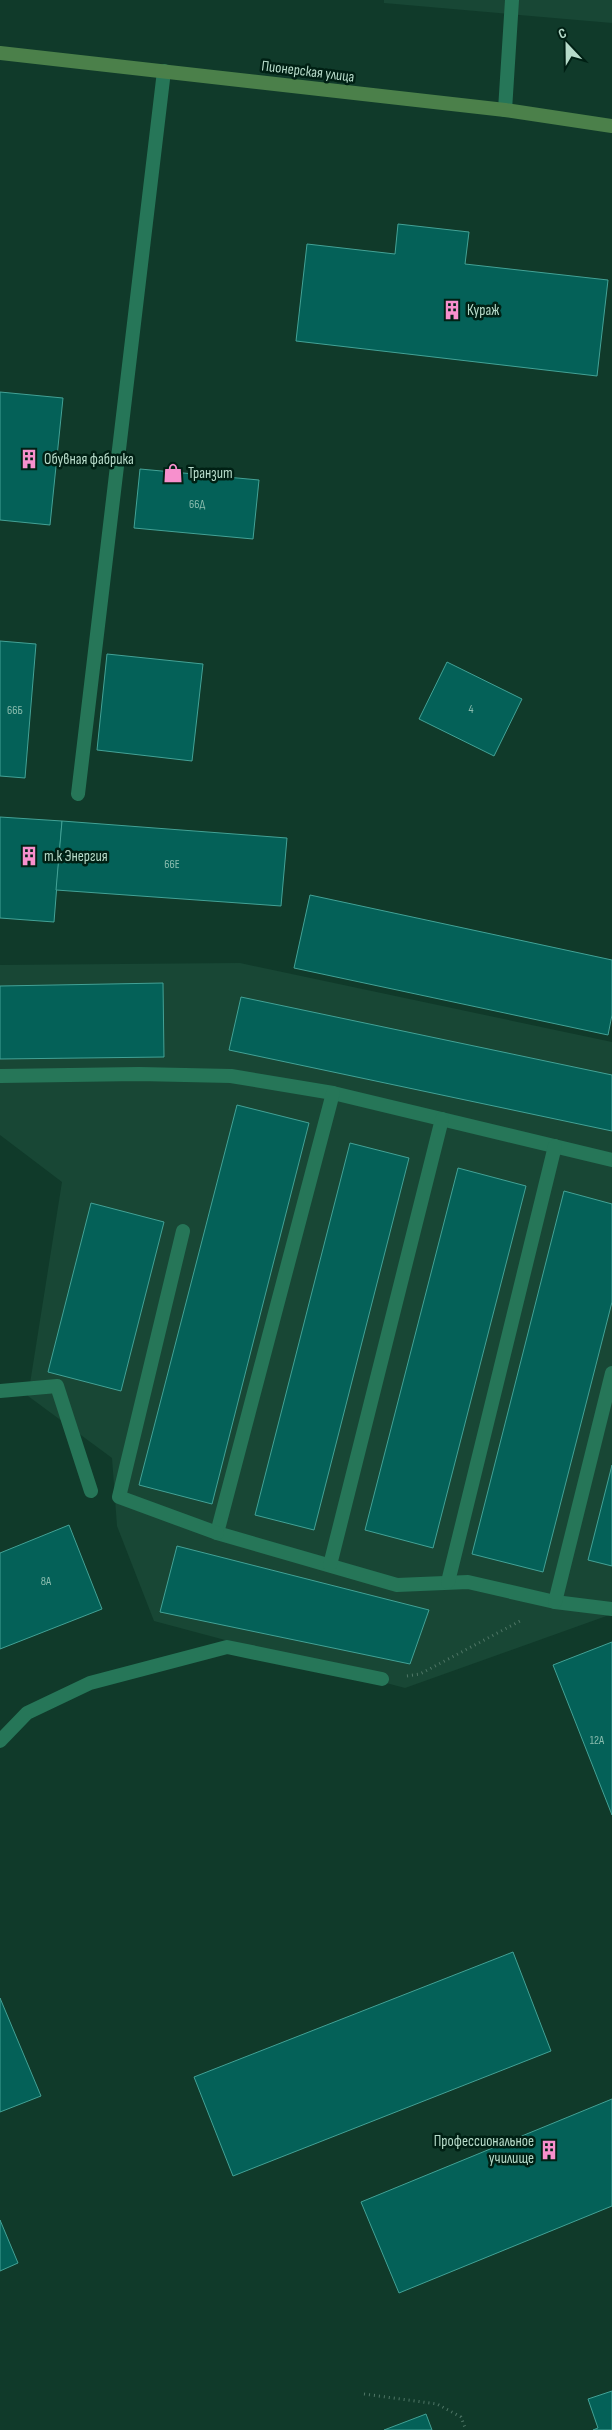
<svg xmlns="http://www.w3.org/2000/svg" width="612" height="2430" font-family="'Sofia Sans Condensed',sans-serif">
<rect width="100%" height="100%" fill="#103a2a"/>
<g fill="#184735">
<polygon points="384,0 612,0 612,23 384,3"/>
<polygon points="240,963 612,1042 612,1614 405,1688 154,1621 117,1526 112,1458 28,1396 62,1182 0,1135 0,965"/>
</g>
<g fill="#046158" stroke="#43a296">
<polygon points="398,224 469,232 465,264 608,280 597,376 296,341 307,244 395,254"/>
<polygon points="0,392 63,398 50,525 0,520"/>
<polygon points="140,469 259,480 253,539 134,528"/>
<polygon points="0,641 36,644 25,778 0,776"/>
<polygon points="107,654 203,664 192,761 97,750"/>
<polygon points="447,662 522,699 494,756 419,719"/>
<polygon points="0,817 62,821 54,922 0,918"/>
<polygon points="62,821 287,838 281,906 56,890"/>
<polygon points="310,895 612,960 612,1015 608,1035 294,968"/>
<polygon points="163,983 164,1057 0,1059 0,986"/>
<polygon points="241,997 612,1075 612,1131 229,1050"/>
<polygon points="237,1105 309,1123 212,1504 139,1485"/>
<polygon points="350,1143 409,1158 314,1530 255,1515"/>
<polygon points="458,1168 526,1186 433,1548 365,1530"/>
<polygon points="564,1191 612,1204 612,1302 543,1572 472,1554"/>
<polygon points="91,1203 164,1222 121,1391 48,1372"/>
<polygon points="612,1465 612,1566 588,1560"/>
<polygon points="69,1525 102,1609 0,1649 0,1553"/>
<polygon points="177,1546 429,1610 410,1664 160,1612"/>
<polygon points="612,1642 612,1815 553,1665"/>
<polygon points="513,1952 551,2051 233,2176 194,2077"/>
<polygon points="0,1998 41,2096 0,2112"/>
<polygon points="612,2099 612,2206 399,2293 361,2202"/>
<polygon points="0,2220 18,2263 0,2271"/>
<polygon points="612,2391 612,2430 593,2430 598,2428 588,2399"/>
<polygon points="426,2414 432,2430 384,2430"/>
</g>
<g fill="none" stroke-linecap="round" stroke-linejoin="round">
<g stroke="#4f7666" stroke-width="3" stroke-dasharray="1 4" stroke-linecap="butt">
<polyline points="407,1676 420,1674 522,1620"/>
<polyline points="364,2394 437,2404 461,2417 466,2430"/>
</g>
<g stroke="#267658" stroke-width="14">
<polyline points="505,110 512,0"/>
<polyline points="78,794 164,71"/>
<polyline points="0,1076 139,1074 231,1076 333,1093 612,1160"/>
<polyline points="333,1093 217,1533 397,1585 468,1582 555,1602 612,1609"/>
<polyline points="183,1231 119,1497 217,1533"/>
<polyline points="0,1391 57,1386 91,1491"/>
<polyline points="330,1565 442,1119"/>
<polyline points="448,1582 555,1146"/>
<polyline points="555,1602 612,1373"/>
<polyline points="0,1741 27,1713 90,1683 227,1647 382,1679"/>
</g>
<polyline stroke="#4b804a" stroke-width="14" points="0,53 505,110 612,126"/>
</g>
<defs>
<symbol id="building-bare" viewBox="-9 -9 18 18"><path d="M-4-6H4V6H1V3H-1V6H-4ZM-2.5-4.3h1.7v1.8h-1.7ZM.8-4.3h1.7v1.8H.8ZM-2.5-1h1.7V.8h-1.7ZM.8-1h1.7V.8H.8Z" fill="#f790cd" stroke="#002014" stroke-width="2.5" paint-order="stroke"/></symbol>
<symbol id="shop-bare" viewBox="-9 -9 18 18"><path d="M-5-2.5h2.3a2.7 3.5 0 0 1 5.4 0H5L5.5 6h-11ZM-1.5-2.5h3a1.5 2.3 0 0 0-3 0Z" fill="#f790cd" stroke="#002014" stroke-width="2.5" paint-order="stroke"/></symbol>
</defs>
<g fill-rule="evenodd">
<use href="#building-bare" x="438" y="296" width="28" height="28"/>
<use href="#building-bare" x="15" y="445" width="28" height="28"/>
<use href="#shop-bare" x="159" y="459" width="28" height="28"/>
<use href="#building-bare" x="15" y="842" width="28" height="28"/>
<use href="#building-bare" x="535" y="2136" width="28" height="28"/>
</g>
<g text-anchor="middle" stroke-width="5" stroke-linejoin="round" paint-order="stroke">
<g font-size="12" fill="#8abcae">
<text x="197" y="508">66Д</text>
<text x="471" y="713">4</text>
<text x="15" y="714">66Б</text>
<text x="172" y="868">66Е</text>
<text x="46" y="1585">8А</text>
<text x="597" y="1744">12А</text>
</g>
<g font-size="15" fill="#b7dbca" stroke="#002014">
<text transform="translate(308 71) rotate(7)" y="5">Пионерская улица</text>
</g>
<g font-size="15" fill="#b7dbca" stroke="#002014" text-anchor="start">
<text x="467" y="315">Кураж</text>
<text x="44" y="464">Обувная фабрика</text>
<text x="188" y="478">Транзит</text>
<text x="44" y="861">т.к Энергия</text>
<text x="534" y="2146" text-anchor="end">Профессиональное<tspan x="534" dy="17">училище</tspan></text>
</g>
</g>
<g transform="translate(567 45) rotate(338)" stroke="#002014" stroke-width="4" paint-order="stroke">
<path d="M0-4L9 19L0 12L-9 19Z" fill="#b7dbca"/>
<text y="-8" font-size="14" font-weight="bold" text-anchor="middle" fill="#b7dbca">С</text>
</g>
</svg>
